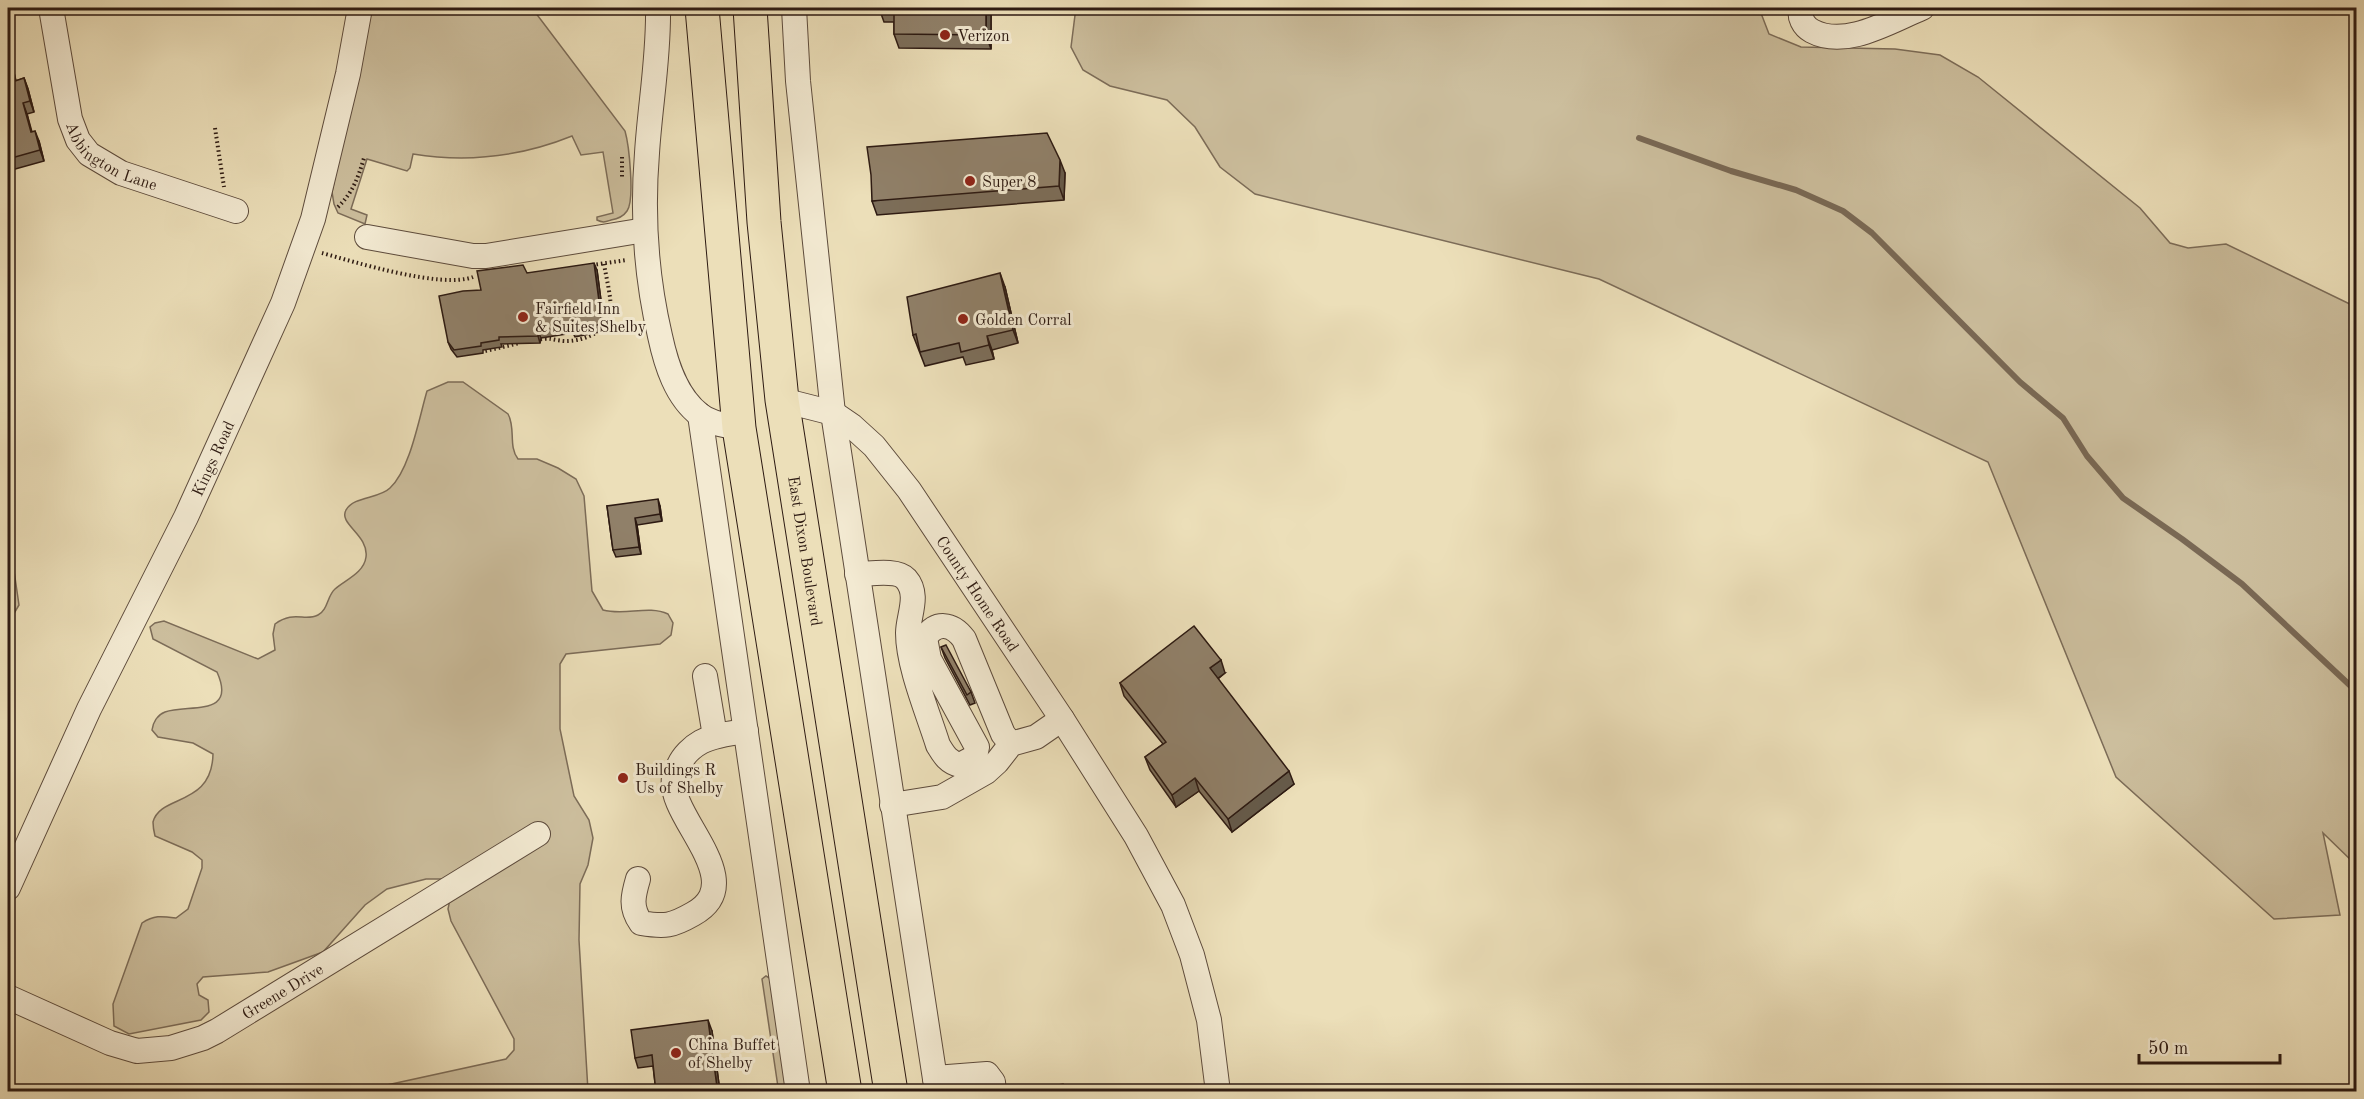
<svg xmlns="http://www.w3.org/2000/svg" width="2364" height="1099" font-family="'Old Standard TT',serif">
<rect width="100%" height="100%" fill="#ecdfb9"/>
<filter id="stains"><feTurbulence type="fractalNoise" baseFrequency=".00333" numOctaves="4"/><feColorMatrix values="0 0 0 0 .2 0 0 0 0 .09 0 0 0 0 .02 0 0 0 .5 -.17"/></filter>
<radialGradient id="worn" r=".72"><stop offset=".6" stop-color="#630" stop-opacity="0"/><stop offset="1" stop-color="#630" stop-opacity=".3"/></radialGradient>
<g fill="#ccbe9d" stroke="#7c6c58" stroke-width="1.5">
<path d="M369,8h163l93,123c4,14 10,69 2,80 -4,6 -10,8 -16,9 -6,2 -8,3 -14,0v-3l16,-4 -10,-61 -22,3 -9,-19c-52,21 -103,27 -159,18l-3,14 -3,3 -40,-12 -16,50 16,6 -2,9 -27,-11 -4,-9 -2,-12z"/>
<polygon points="1072,8 1759,8 1769,34 1801,47 1895,49 1940,55 1978,77 2140,208 2170,243 2188,248 2226,244 2356,307 2356,515 2351,520 2352,538 2356,546 2356,865 2323,833 2340,915 2274,919 2116,777 1988,462 1599,279 1255,194 1220,167 1195,127 1167,100 1110,86 1083,70 1071,47 1075,15"/>
<path d="M448,382h15l45,32c8,14 0,32 10,45h19l21,9 18,11 8,17 8,95 11,19c22,6 45,-5 65,4l5,9 -2,12 -11,9 -94,10 -6,10v65l14,67 15,24 4,18 -5,27 -8,19 -1,56 9,151h-209l8,-6 119,-26 8,-9v-11l-63,-118 -3,-12 3,-15 -10,-15h-15l-39,10 -22,16 -42,47 -55,20 -65,5 -6,7 2,11 9,5 1,12 -8,8 -72,14 -15,-8 -1,-22 29,-81c12,-8 19,-7 34,-5l12,-9 14,-41v-8l-10,-8 -37,-16c-1,-4 -2,-10 -2,-14 7,-28 59,-15 60,-68l-20,-11 -35,-6 -6,-7c1,-7 5,-15 13,-18 25,-8 72,5 52,-40l-64,-33 -3,-12 5,-4 9,-2 94,38 17,-9 -2,-16 2,-10c19,-14 30,-2 43,-9 10,-5 9,-19 17,-26 10,-9 29,-16 31,-32 3,-22 -28,-33 -20,-47 8,-14 33,-11 44,-22 20,-18 29,-70 37,-97z"/>
<polygon points="8,550 12,557 19,605 12,617 8,619"/>
<polygon points="766,976 773,980 787,1085 781,1091 778,1087 762,979"/>
</g>
<g fill="none" stroke-linecap="round" stroke-linejoin="round">
<polyline stroke="#796854" stroke-width="6" points="1639,138 1731,171 1796,190 1843,211 1872,233 2020,382 2063,418 2087,456 2123,498 2182,539 2242,584 2356,691"/>
<defs>
<g id="minor">
<path id="s1" d="M51,8l19,111 8,21 11,14 32,19 115,38"/>
<path d="M658,8c1,49 -8,97 -11,145 -5,61 -1,123 13,183 6,28 16,61 40,79 11,9 26,10 39,13"/>
<polyline points="794,8 798,81 833,413 937,1092"/>
<path d="M1801,8c-2,9 2,18 11,23 34,18 78,-10 110,-23"/>
<polyline points="367,237 473,256 486,256 645,230"/>
<path id="s2" d="M782,400l51,13 19,13 22,20 35,44 153,229 74,117 37,69 19,50 17,65 9,72"/>
<polyline points="700,415 798,1092"/>
<path d="M857,574c13,0 40,-5 49,5 14,16 2,37 2,54 0,33 20,80 30,112 6,10 10,17 22,20l15,-8 2,-10 -48,-88 -4,-21c11,-17 27,-15 39,1l39,95 8,10"/>
<polyline points="705,676 715,736"/>
<polyline points="892,805 942,797 986,772 997,762 1011,744 1036,737 1062,719"/>
<path d="M638,879c-5,17 -8,28 3,44 24,4 31,3 52,-9 59,-33 -26,-97 -19,-136 1,-4 4,-9 5,-13 4,-9 13,-18 22,-23 13,-7 30,-9 45,-11"/>
<path id="s3" d="M8,888l81,-179 97,-192 97,-214 30,-84 35,-145 12,-66"/>
<path id="s4" d="M8,997l102,46 27,8 34,-3 32,-10 14,-7 321,-197"/>
<polyline points="935,1078 987,1074 993,1082 994,1092"/>
</g>
<g id="highway">
<polyline points="702,8 739,428 845,1092"/>
<path id="s5" d="M750,8l14,214 18,178 109,692"/>
</g>
</defs>
<use href="#minor" stroke="#5d4b3c" stroke-width="26"/>
<use href="#highway" stroke="#2d1a12" stroke-width="35"/>
<g stroke="#2d1a12" stroke-width="4" stroke-dasharray="1.5 3" stroke-linecap="butt">
<polyline points="215,128 224,187"/>
<polyline points="622,157 622,178"/>
<path d="M338,207c15,-15 20,-29 26,-49"/>
<path d="M322,253c33,9 119,36 151,24"/>
<polyline points="592,265 627,260"/>
<path d="M536,340c15,-3 15,0 28,1 16,1 42,-8 46,-26 3,-12 -4,-38 -6,-51"/>
<polyline points="481,352 520,343"/>
</g>
<use href="#minor" stroke="#f3ead2" stroke-width="24"/>
<use href="#highway" stroke="#ecdfb9" stroke-width="33"/>
</g>
<g fill="#7c6e5a" stroke="#2d1a12" stroke-width="1.5">
<polygon points="879,8 991,12 991,49 899,48 894,34 894,22 884,22"/>
<polygon points="8,46 16,81 24,78 28,89 34,112 27,114 32,132 39,141 44,161 8,171"/>
<polygon points="1065,173 1064,200 877,215 872,201"/>
<polygon points="597,270 605,331 575,337 573,333 541,338 540,343 501,344 502,347 483,350 483,353 457,357 451,349 448,342 481,290 527,273"/>
<polygon points="1005,287 1018,343 992,350 994,359 966,365 963,357 925,366 913,335"/>
<polygon points="607,506 660,506 662,521 637,525 641,554 616,557 613,550"/>
<polygon points="941,647 971,692 975,703 970,705 945,658"/>
<polygon points="1225,673 1218,679 1294,784 1232,832 1199,791 1176,807 1150,770 1145,757 1163,744 1124,696 1120,683"/>
<polygon points="712,1031 720,1092 656,1092 653,1066 638,1068 635,1058"/>
</g>
<g fill="#655a4a" stroke="#2d1a12" stroke-width="1.5">
<polygon points="986,8 989,8 991,12 991,49 986,35"/>
<polygon points="8,46 18,91 15,81 8,51"/>
<polygon points="24,78 28,89 34,112 30,101"/>
<polygon points="23,103 27,114 34,143 31,132"/>
<polygon points="35,131 39,141 44,161 40,150"/>
<polygon points="1060,160 1065,173 1064,200 1059,186"/>
<polygon points="594,263 597,270 605,331 602,324"/>
<polygon points="1000,273 1005,287 1018,343 1013,330"/>
<polygon points="538,331 541,338 540,343 538,336"/>
<polygon points="987,336 992,350 994,359 989,345"/>
<polygon points="658,499 660,506 662,521 660,514"/>
<polygon points="635,518 637,525 641,554 639,547"/>
<polygon points="1221,660 1225,673 1214,681 1210,668"/>
<polygon points="1289,771 1294,784 1232,832 1228,819"/>
<polygon points="1195,778 1199,791 1176,807 1172,795"/>
<polygon points="708,1020 712,1031 720,1092 718,1092 717,1087"/>
</g>
<g fill="#908069" stroke="#2d1a12" stroke-width="1.5">
<polygon points="879,8 986,8 986,35 894,34 894,8"/>
<polygon points="8,51 15,81 24,78 30,101 23,103 31,132 35,131 40,150 8,159"/>
<polygon points="1047,133 1060,160 1059,186 872,201 871,175 867,147"/>
<polygon points="594,263 602,324 572,330 571,326 538,331 538,336 499,337 499,340 481,343 481,346 454,350 448,342 439,296 463,291 481,290 477,271 523,265 527,273"/>
<polygon points="1000,273 1013,330 987,336 989,345 961,352 959,343 920,352 916,334 913,335 907,297"/>
<polygon points="658,499 660,514 635,518 639,547 613,550 607,506"/>
<polygon points="1194,626 1221,660 1210,668 1289,771 1228,819 1195,778 1172,795 1145,757 1166,742 1120,683"/>
<polygon points="946,645 971,692 967,695 941,647"/>
<polygon points="708,1020 717,1087 683,1092 656,1092 652,1055 635,1058 631,1030"/>
<polygon points="1063,1084 1064,1092 1041,1092 1040,1088"/>
</g>
<g fill="#8f2418" stroke="#f3ead2" stroke-width="2">
<circle cx="945" cy="35" r="6"/>
<circle cx="970" cy="181" r="6"/>
<circle cx="523" cy="317" r="6"/>
<circle cx="963" cy="319" r="6"/>
<circle cx="623" cy="778" r="6"/>
<circle cx="676" cy="1053" r="6"/>
</g>
<g text-anchor="middle" stroke-width="6" stroke-linejoin="round" paint-order="stroke">
<g font-size="16" fill="#2d1a12" stroke="#f3ead2" text-anchor="start">
<text x="957" y="41">Verizon</text>
<text x="982" y="187">Super 8</text>
<text x="535" y="314">Fairfield Inn<tspan x="535" dy="18">&amp; Suites Shelby</tspan></text>
<text x="975" y="325">Golden Corral</text>
<text x="635" y="775">Buildings R<tspan x="635" dy="18">Us of Shelby</tspan></text>
<text x="688" y="1050">China Buffet<tspan x="688" dy="18">of Shelby</tspan></text>
</g>
<g font-size="16" fill="#2d1a12" stroke="#f3ead2">
<text dy="6" stroke="none"><textPath href="#s1" startOffset="172">Abbington Lane</textPath></text>
<text dy="6" stroke="none"><textPath href="#s3" startOffset="476">Kings Road</textPath></text>
<text dy="6" stroke="none"><textPath href="#s5" startOffset="546">East Dixon Boulevard</textPath></text>
<text dy="6" stroke="none"><textPath href="#s2" startOffset="286">County Home Road</textPath></text>
<text dy="6" stroke="none"><textPath href="#s4" startOffset="300">Greene Drive</textPath></text>
</g>
</g>
<rect width="2364" height="1099" fill="none" stroke="#ecdfb9" stroke-width="30"/>
<rect x="9" y="9" width="2346" height="1081" fill="none" stroke="#2d1a12" stroke-width="3"/>
<rect x="15" y="15" width="2334" height="1069" fill="none" stroke="#2d1a12" stroke-width="1.5"/>
<path d="M2139 1054v9h141v-9" fill="none" stroke="#2d1a12" stroke-width="3"/>
<text x="2148" y="1054" font-size="18" fill="#2d1a12" stroke="#f3ead2" stroke-width="4.5" paint-order="stroke">50 m</text>
<rect width="100%" height="100%" filter="url(#stains)"/>
<rect width="100%" height="100%" fill="url(#worn)"/>
</svg>
